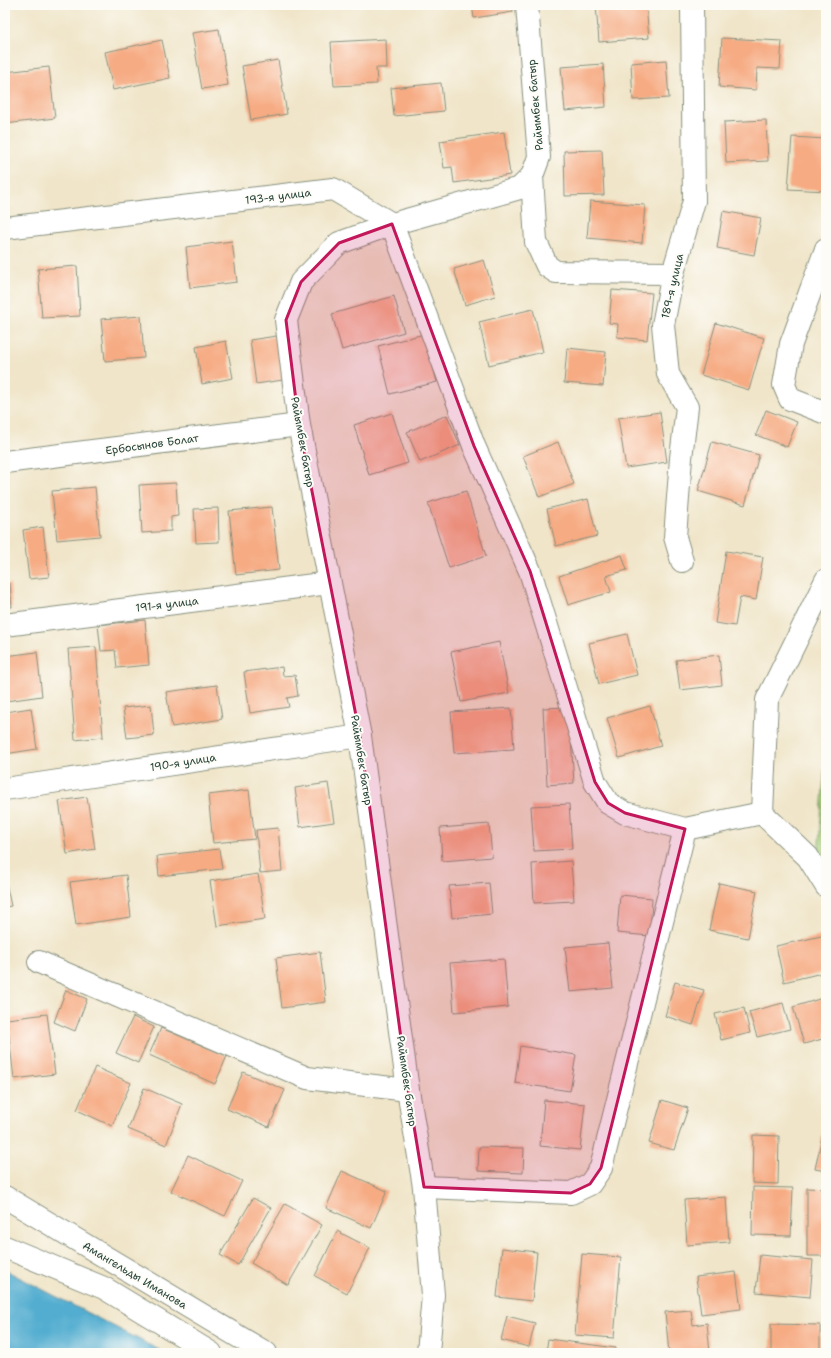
<svg xmlns="http://www.w3.org/2000/svg" width="831" height="1358" font-family="'Shantell Sans',sans-serif">
<rect width="100%" height="100%" fill="#fdfcf7"/>
<filter id="ink" filterUnits="userSpaceOnUse"><feTurbulence type="fractalNoise" baseFrequency=".025" numOctaves="2"/><feDisplacementMap in="SourceGraphic" scale="8" xChannelSelector="R" yChannelSelector="G"/><feConvolveMatrix kernelMatrix="1 2 1 2 8 2 1 2 1" color-interpolation-filters="sRGB"/></filter>
<filter id="wash" filterUnits="userSpaceOnUse"><feTurbulence type="fractalNoise" baseFrequency=".012" numOctaves="4" result="noise"/><feDisplacementMap in="SourceGraphic" scale="16" xChannelSelector="R" yChannelSelector="G"/><feGaussianBlur stdDeviation="0.9" result="paint"/><feColorMatrix in="noise" values="0 0 0 0 0 0 0 0 0 0 0 0 0 0 0 0 0 1.4 0 .05"/><feComposite in="paint" operator="in"/></filter>
<g filter="url(#wash)">
<rect width="100%" height="100%" fill="#f0e5c9"/>
<polygon fill="#a3c974" stroke="#618354" points="826,748 826,868 818,857"/>
<polygon fill="#52add0" stroke="#387582" points="5,1270 165,1353 5,1352"/>
<g id="blocks">
<g fill="#f6ab83">
<polygon points="472,5 512,5 513,12 474,18"/>
<polygon points="596,5 646,5 649,38 599,42"/>
<polygon points="219,29 228,85 202,89 192,33"/>
<polygon points="722,38 782,41 780,69 757,68 756,90 719,87"/>
<polygon points="386,39 387,68 376,68 377,84 334,86 331,42"/>
<polygon points="162,40 170,78 113,90 105,52"/>
<polygon points="278,60 287,114 251,120 242,66"/>
<polygon points="666,60 669,98 633,100 631,63"/>
<polygon points="603,64 606,107 565,111 561,67"/>
<polygon points="49,67 55,118 5,124 5,72"/>
<polygon points="441,83 444,111 394,116 391,88"/>
<polygon points="766,120 768,161 726,163 724,122"/>
<polygon points="504,132 510,175 454,183 452,167 444,168 440,141"/>
<polygon points="792,137 826,139 826,191 788,189"/>
<polygon points="602,150 604,195 565,196 564,151"/>
<polygon points="590,201 645,205 642,243 587,238"/>
<polygon points="723,211 761,218 754,255 717,248"/>
<polygon points="232,241 237,282 190,288 186,247"/>
<polygon points="484,260 495,296 465,305 454,269"/>
<polygon points="77,266 80,316 42,318 38,269"/>
<polygon points="612,290 652,293 647,340 617,337 618,324 609,323"/>
<polygon points="394,296 404,332 342,350 332,314"/>
<polygon points="533,309 543,352 489,365 479,322"/>
<polygon points="141,316 144,358 105,361 101,319"/>
<polygon points="716,323 764,338 749,390 701,375"/>
<polygon points="424,334 437,382 390,394 378,346"/>
<polygon points="283,335 290,379 256,384 250,340"/>
<polygon points="226,341 233,378 202,384 196,347"/>
<polygon points="567,348 606,352 603,386 564,383"/>
<polygon points="766,410 797,422 787,447 756,435"/>
<polygon points="660,412 667,462 626,468 618,418"/>
<polygon points="392,413 408,463 369,475 354,425"/>
<polygon points="447,415 460,445 420,462 407,432"/>
<polygon points="558,442 574,484 539,497 523,456"/>
<polygon points="712,442 759,455 745,505 698,491"/>
<polygon points="176,483 178,516 171,517 171,531 142,533 139,485"/>
<polygon points="95,487 100,536 57,540 52,491"/>
<polygon points="466,491 486,556 449,568 428,503"/>
<polygon points="588,499 597,536 556,546 547,509"/>
<polygon points="272,507 279,570 236,575 229,511"/>
<polygon points="218,508 219,542 196,543 194,509"/>
<polygon points="43,527 49,577 29,579 23,530"/>
<polygon points="726,551 763,557 756,600 740,597 735,626 715,623"/>
<polygon points="622,555 627,570 606,576 611,592 568,605 559,576"/>
<polygon points="5,584 10,584 12,607 5,607"/>
<polygon points="145,620 149,665 117,668 115,650 101,651 98,625"/>
<polygon points="627,634 637,675 599,684 589,643"/>
<polygon points="499,642 509,693 461,702 451,652"/>
<polygon points="96,647 103,737 75,740 68,649"/>
<polygon points="37,652 42,696 6,701 5,656"/>
<polygon points="719,655 722,685 680,690 676,660"/>
<polygon points="282,667 283,676 295,675 298,696 287,698 289,707 250,713 244,672"/>
<polygon points="217,685 222,719 172,727 166,692"/>
<polygon points="151,705 154,735 127,738 123,708"/>
<polygon points="650,706 661,746 619,758 607,718"/>
<polygon points="569,707 574,783 547,785 543,708"/>
<polygon points="31,708 37,749 5,754 5,712"/>
<polygon points="511,708 514,749 454,753 451,712"/>
<polygon points="328,783 334,822 300,827 295,788"/>
<polygon points="249,790 255,839 213,843 208,795"/>
<polygon points="87,797 95,849 67,854 59,801"/>
<polygon points="569,804 572,849 534,851 531,806"/>
<polygon points="489,824 492,857 442,861 440,828"/>
<polygon points="278,828 282,871 260,873 256,830"/>
<polygon points="219,849 222,869 159,876 157,856"/>
<polygon points="571,861 574,901 534,903 532,864"/>
<polygon points="258,874 265,919 217,926 210,881"/>
<polygon points="126,875 131,917 76,925 70,882"/>
<polygon points="5,878 11,906 5,907"/>
<polygon points="489,883 492,914 452,918 449,886"/>
<polygon points="719,883 757,891 748,938 709,930"/>
<polygon points="620,895 652,898 650,936 617,933"/>
<polygon points="826,935 826,972 784,982 776,946"/>
<polygon points="608,943 613,988 570,992 565,947"/>
<polygon points="320,952 326,1002 282,1008 276,958"/>
<polygon points="504,959 508,1007 454,1012 450,963"/>
<polygon points="675,982 704,990 693,1025 665,1016"/>
<polygon points="66,990 87,999 75,1031 54,1022"/>
<polygon points="826,997 826,1038 804,1044 793,1007"/>
<polygon points="783,1003 790,1029 757,1037 749,1012"/>
<polygon points="744,1008 750,1033 721,1040 715,1014"/>
<polygon points="47,1014 55,1074 14,1079 7,1019"/>
<polygon points="133,1017 154,1027 138,1063 116,1053"/>
<polygon points="161,1028 227,1056 215,1084 149,1055"/>
<polygon points="520,1046 576,1055 570,1091 515,1083"/>
<polygon points="95,1067 131,1083 112,1126 77,1110"/>
<polygon points="243,1072 285,1090 269,1127 227,1109"/>
<polygon points="144,1088 182,1104 166,1145 128,1129"/>
<polygon points="544,1100 585,1104 580,1150 540,1146"/>
<polygon points="662,1100 688,1108 674,1150 649,1143"/>
<polygon points="823,1132 826,1133 826,1171 815,1169"/>
<polygon points="753,1135 779,1136 778,1184 752,1183"/>
<polygon points="479,1147 524,1148 523,1173 478,1171"/>
<polygon points="188,1155 242,1181 225,1216 171,1191"/>
<polygon points="342,1171 387,1191 371,1228 326,1208"/>
<polygon points="753,1187 793,1188 791,1236 752,1235"/>
<polygon points="807,1188 826,1189 826,1256 807,1256"/>
<polygon points="726,1197 729,1242 687,1245 684,1200"/>
<polygon points="253,1198 271,1208 238,1265 220,1255"/>
<polygon points="285,1204 322,1225 288,1285 251,1263"/>
<polygon points="337,1231 370,1248 347,1293 315,1276"/>
<polygon points="502,1248 537,1252 532,1301 497,1297"/>
<polygon points="582,1254 621,1257 614,1338 575,1335"/>
<polygon points="760,1255 813,1260 810,1297 756,1292"/>
<polygon points="736,1272 741,1309 701,1314 696,1277"/>
<polygon points="691,1310 693,1325 707,1323 710,1353 669,1353 665,1312"/>
<polygon points="507,1316 535,1323 529,1347 501,1340"/>
<polygon points="771,1324 820,1325 820,1353 771,1353"/>
<polygon points="548,1339 616,1348 615,1353 546,1353"/>
</g>
</g>
</g>
<g filter="url(#ink)">
<use href="#blocks" fill-opacity="0" stroke="#88917e" stroke-width="1"/>
<g fill="none" stroke-linecap="round" stroke-linejoin="round">
<defs>
<g id="minor">
<polyline points="527,5 539,157 532,176 536,242 547,266 556,272 673,273"/>
<polyline points="5,228 333,189 392,224 520,188 532,176"/>
<polyline points="826,249 791,344 784,385 790,399 826,413"/>
<polyline points="5,462 299,425"/>
<polyline points="682,561 675,537 681,458 687,407 668,374 663,325 673,273 694,201 692,5"/>
<polyline points="826,580 767,700 762,813 808,857 826,886"/>
<polyline points="5,625 329,583"/>
<polyline points="5,789 360,736"/>
<polyline points="39,962 307,1078 408,1090"/>
<polyline points="424,1187 571,1193 590,1184 601,1168 685,829"/>
<polyline points="5,1197 266,1353"/>
<polyline points="5,1247 104,1288 211,1353"/>
<polyline points="428,1353 433,1295 424,1187 408,1090 360,736 299,425 286,320 301,282 339,243 392,224 474,446 530,571 595,782 608,803 625,813 685,829 762,813"/>
</g>
</defs>
<use href="#minor" stroke="#88917e" stroke-width="24"/>
<use href="#minor" stroke="#fff" stroke-width="22"/>
</g>
</g>
<path fill="#c2185b" fill-opacity="0.2" stroke="#c2185b" stroke-width="3" stroke-linejoin="round" d="M392,224l82,222 56,125 65,211 13,21 17,10 60,16 -84,339 -11,16 -19,9 -147,-6 -16,-97 -48,-354 -61,-311 -13,-105 15,-38 38,-39z"/>
<g text-anchor="middle" stroke-width="4" stroke-linejoin="round" paint-order="stroke">
<g font-size="11" fill="#1f3d34" stroke="#fdfcf7">
<text transform="translate(535 105) rotate(-95)" y="4">Райымбек батыр</text>
<text transform="translate(278 196) rotate(-7)" y="4">193-я улица</text>
<text transform="translate(672 286) rotate(-77)" y="4">189-я улица</text>
<text transform="translate(303 442) rotate(80)" y="4">Райымбек батыр</text>
<text transform="translate(152 444) rotate(-8)" y="4">Ербосынов Болат</text>
<text transform="translate(167 604) rotate(-7)" y="4">191-я улица</text>
<text transform="translate(362 760) rotate(81)" y="4">Райымбек батыр</text>
<text transform="translate(183 762) rotate(-9)" y="4">190-я улица</text>
<text transform="translate(407 1081) rotate(82)" y="4">Райымбек батыр</text>
<text transform="translate(135 1275) rotate(31)" y="4">Амангельды Иманова</text>
</g>
</g>
<rect width="831" height="1358" fill="none" stroke="#fdfcf7" stroke-width="20"/>
</svg>
